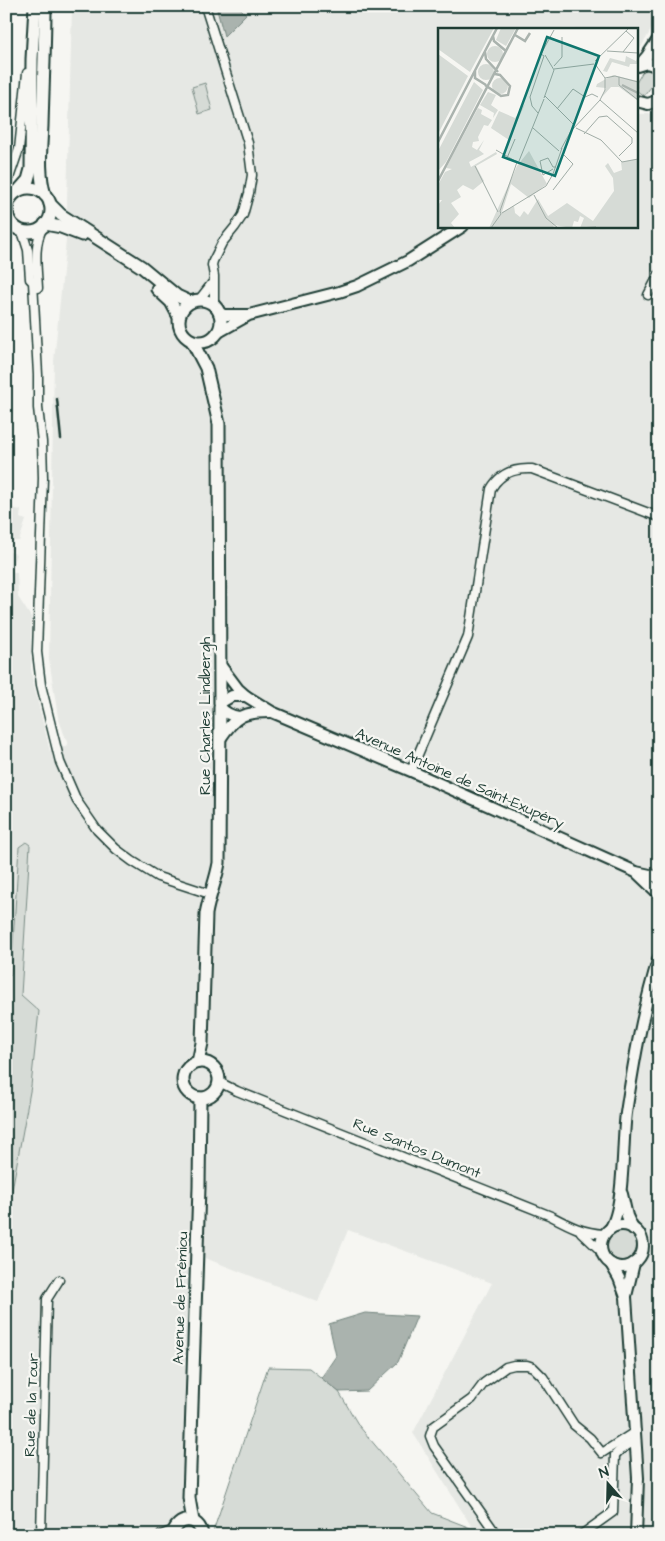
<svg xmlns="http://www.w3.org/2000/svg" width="665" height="1541" font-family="'Architects Daughter',sans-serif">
<rect width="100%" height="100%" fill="#f6f6f2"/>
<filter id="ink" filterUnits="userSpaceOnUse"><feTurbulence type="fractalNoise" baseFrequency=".02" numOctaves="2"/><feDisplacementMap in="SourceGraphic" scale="10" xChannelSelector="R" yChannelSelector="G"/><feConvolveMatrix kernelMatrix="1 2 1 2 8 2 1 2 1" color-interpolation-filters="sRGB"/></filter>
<g filter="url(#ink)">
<polygon fill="#e6e8e4" points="72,6 659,6 659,16 636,56 636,29 439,29 439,226 636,226 636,114 659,114 659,1535 477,1535 413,1433 492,1283 348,1230 318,1302 205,1258 195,1535 6,1535 6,507 21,510 20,518 26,520 19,541 13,541 10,552 16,554 11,571 17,573 18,597 31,617 31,668 34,686 50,751 68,745 58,717 49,659 54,361 66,241"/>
<g fill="#d6dbd6" stroke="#7a8c85">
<polygon points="646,70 652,71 656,74 651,87 644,96 637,91 636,83 643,71"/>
<polygon points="205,83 212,110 199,114 192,87"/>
<polygon points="26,842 30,845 21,995 39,1011 31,1086 6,1223 6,980 11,974 19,847"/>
<circle cx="622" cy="1246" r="15"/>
<polygon points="268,1367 309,1368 339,1392 359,1426 432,1513 473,1529 477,1535 212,1535"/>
</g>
<g fill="#aab3ae" stroke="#72847d">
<polygon points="216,6 238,6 246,14 224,36"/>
<polygon points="365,1313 417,1316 398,1362 367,1391 339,1392 321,1378 336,1356 329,1324"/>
</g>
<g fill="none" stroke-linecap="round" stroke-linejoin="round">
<defs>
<g id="minor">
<polyline points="205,6 248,143 252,175 249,193 243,215 235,227 222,243 213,261 212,265 214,276 214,305"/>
<polyline points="6,187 19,149 27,73"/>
<polyline points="6,206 7,206"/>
<polyline points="6,225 13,225"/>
<polyline points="22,231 28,250 30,279 33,282 38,375 38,408 42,442 43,478 37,652 41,685 60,762 77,801 97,830 116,849 132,861 158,877 210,894"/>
<path d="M38,288c-1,-20 -5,-43 5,-61"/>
<polyline points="648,295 659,274"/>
<polyline points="199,300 213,282"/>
<path d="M411,771l57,-134 23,-148c9,-16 23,-21 41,-20l127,48"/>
<path d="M219,1082l18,9 314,125c19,10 32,17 53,18"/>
<polyline points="581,1232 601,1251"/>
<polyline points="6,1533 50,1535"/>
<polyline points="41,1534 47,1299 59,1280"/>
<polyline points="161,1535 174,1530"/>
<polyline points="497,1535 434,1446 430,1436 433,1427 472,1399 484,1383 506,1367 514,1365 527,1365 533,1367 543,1377 574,1425 590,1438 602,1453 636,1431"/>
<polyline points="581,1535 613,1512 615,1455 620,1450 636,1440"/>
</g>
<g id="tertiary">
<polyline points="640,64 647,56 659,38"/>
<polyline points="637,66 647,63 659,67"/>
<polyline points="636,101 648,104 659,100"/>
<polyline points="219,313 224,315 248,315"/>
<polyline points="217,333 249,315 339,292 357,286 408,261 463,226"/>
<polyline points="220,665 238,689 246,696 272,712 411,771 636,872 659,877"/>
<path d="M239,717c-8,-1 -14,-4 -19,-10v-4l12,-7h14"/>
<path d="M220,739c16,-24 23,-27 51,-27"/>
<polyline points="638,874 659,894"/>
<polyline points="622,1194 627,1216 633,1229"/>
<circle cx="622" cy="1246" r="21"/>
<path d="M610,1229c15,-22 12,-87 16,-116 8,-53 17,-105 33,-156"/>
<polyline points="611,1264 619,1278 626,1297 638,1478 636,1535"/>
<polyline points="626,1296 634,1263"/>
</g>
<g id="secondary">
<circle cx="29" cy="210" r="22"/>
<polyline points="20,189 28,180 31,169 32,59 35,6"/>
<path d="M45,195c-7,-22 -4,-47 -3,-69 1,-40 3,-80 3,-120"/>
<polyline points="50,204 61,215 142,267 177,296 190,302"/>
<polyline points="45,224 61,227 82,235"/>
<polyline points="157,289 171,302 179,317"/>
<circle cx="200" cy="321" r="21"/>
<polyline points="192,341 206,368 219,424 220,703"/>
<circle cx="201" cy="1080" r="18"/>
<path d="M198,1062l4,-19 4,-129c3,-18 10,-33 13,-51l1,-156"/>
<polyline points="193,1521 189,1498 199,1187 200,1098"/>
<path d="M173,1535c3,-19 27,-19 29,0"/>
</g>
</defs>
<use href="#minor" stroke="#1f3d34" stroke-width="11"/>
<use href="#tertiary" stroke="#1f3d34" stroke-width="14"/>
<use href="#secondary" stroke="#1f3d34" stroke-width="15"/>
<use href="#minor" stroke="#f6f6f2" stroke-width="8"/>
<use href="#tertiary" stroke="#f6f6f2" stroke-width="10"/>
<use href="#secondary" stroke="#f6f6f2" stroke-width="11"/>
<polyline stroke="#1f3d34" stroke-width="2.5" points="57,399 61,439"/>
</g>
</g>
<g text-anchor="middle" stroke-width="4.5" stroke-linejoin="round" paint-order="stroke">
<g font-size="15" fill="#1f3d34" stroke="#f6f6f2">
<text transform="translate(205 716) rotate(-90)" y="5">Rue Charles Lindbergh</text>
<text transform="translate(460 778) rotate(24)" y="5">Avenue Antoine de Saint-Exupéry</text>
<text transform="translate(417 1148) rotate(22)" y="5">Rue Santos Dumont</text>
<text transform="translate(180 1298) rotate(-88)" y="5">Avenue de Frémiou</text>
<text transform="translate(31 1405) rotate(-88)" y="5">Rue de la Tour</text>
</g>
</g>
<g transform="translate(438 28)">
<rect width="200" height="200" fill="#f6f6f2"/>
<path d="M0,0h56l-24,44 -32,-23zM63,0h15l-10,18 -10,-6zM49 26a8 8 0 1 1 16 0a8 8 0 1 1-16 0ZM0,26l30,22 -30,58zM188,28l10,5 2,-5v8h-8l-1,3 -17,-5 -5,10 -4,-1 7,-13 15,4zM40 44a8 8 0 1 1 16 0a8 8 0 1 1-16 0ZM175,47l25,6v20l-19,-14h-8l-9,10 4,-9 -10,-1 1,-3zM54 58a8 8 0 1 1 16 0a8 8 0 1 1-16 0ZM36,54l9,8 -37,72 -8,9v-20zM50,64l8,3 -5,10 7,5 -5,8 1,-5 -14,-8zM87,76l-16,36 -18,-12 8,-17 16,7zM40,80l4,2 -1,4 11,6 -4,6 -4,-1 -6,12 1,4 -6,1 -1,5 5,3 7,-10 -5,10 5,4 -15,8 2,5 25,-15 1,2 -21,12 8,15 -11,9 -10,-5 -6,5 4,7 -10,6 8,11 -8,9 4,5h-17v-23l4,-5h-4v-15l7,-13 7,-3 -6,-1zM91,123l18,33 -18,14 -18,-14 -9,28 12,-6 1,7 5,4 4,-6 4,4 10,-16 10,17 19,-13 26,18 21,-30 -1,-13 -8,-12 3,-3 6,10 8,-3 -1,-8 17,-3v69h-58l4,-10 -4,-2 -2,6 -4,-1 -2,7 -18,-3 -1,3h-64l28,-62z" fill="#d6dbd6"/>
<path fill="none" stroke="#aab3ae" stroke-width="2.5" d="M77,7l10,6 5,-8M55,8l1,5 12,10M47,24l1,7 12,13M37,43v7l11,7M47,57l16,11 7,-1 2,-9 -10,-11 -5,-1M184,57l16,8M0,114l59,-114M0,153l80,-153"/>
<path fill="none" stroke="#a0aca6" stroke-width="1" d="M169,23l31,2M185,24l11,-14 -8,-7M107,27l9,15M106,28l-3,-2 13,-24M157,33l34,-33M116,38l8,-9v-20M116,41l40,-5M181,49v8l19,15M167,50l10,-2 23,6M107,68l29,29M106,70l10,-28M162,72l38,33M119,81l16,-20 12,8 7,-3 6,3M100,85l-6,-7 -2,-9 14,-41M95,100l26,23M138,100l25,12 21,22 16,-3M134,102l28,-30 5,-10v-12l-10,-14M146,106l15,-17 8,-1 25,22v5l-13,13M123,121l11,-20M58,122l21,12M69,130l8,-19M81,133l25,-62M37,138l23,46M115,141l-10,6 -3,-14 8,-3 5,9h3M115,162l20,-26 -11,-11M96,167l12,23 12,10M62,183l17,-49M64,185l44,-27 7,-12 9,-26M53,200l10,-14 -1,-3M139,200l19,-1"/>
<path fill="#0f766e" fill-opacity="0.15" stroke="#0f766e" stroke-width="2.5" d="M109,9l52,19 -44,120 -52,-19z"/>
<rect width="200" height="200" fill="none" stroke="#1f3d34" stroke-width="2.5"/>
</g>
<rect width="665" height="1541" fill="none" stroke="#f6f6f2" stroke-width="25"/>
<rect x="12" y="12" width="640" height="1516" fill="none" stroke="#1f3d34" stroke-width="2" filter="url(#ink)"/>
<g transform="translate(608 1484) rotate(340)" stroke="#f6f6f2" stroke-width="4" paint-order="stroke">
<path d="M0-4L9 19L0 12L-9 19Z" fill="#1f3d34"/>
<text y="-8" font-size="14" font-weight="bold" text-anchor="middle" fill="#1f3d34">N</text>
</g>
</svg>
